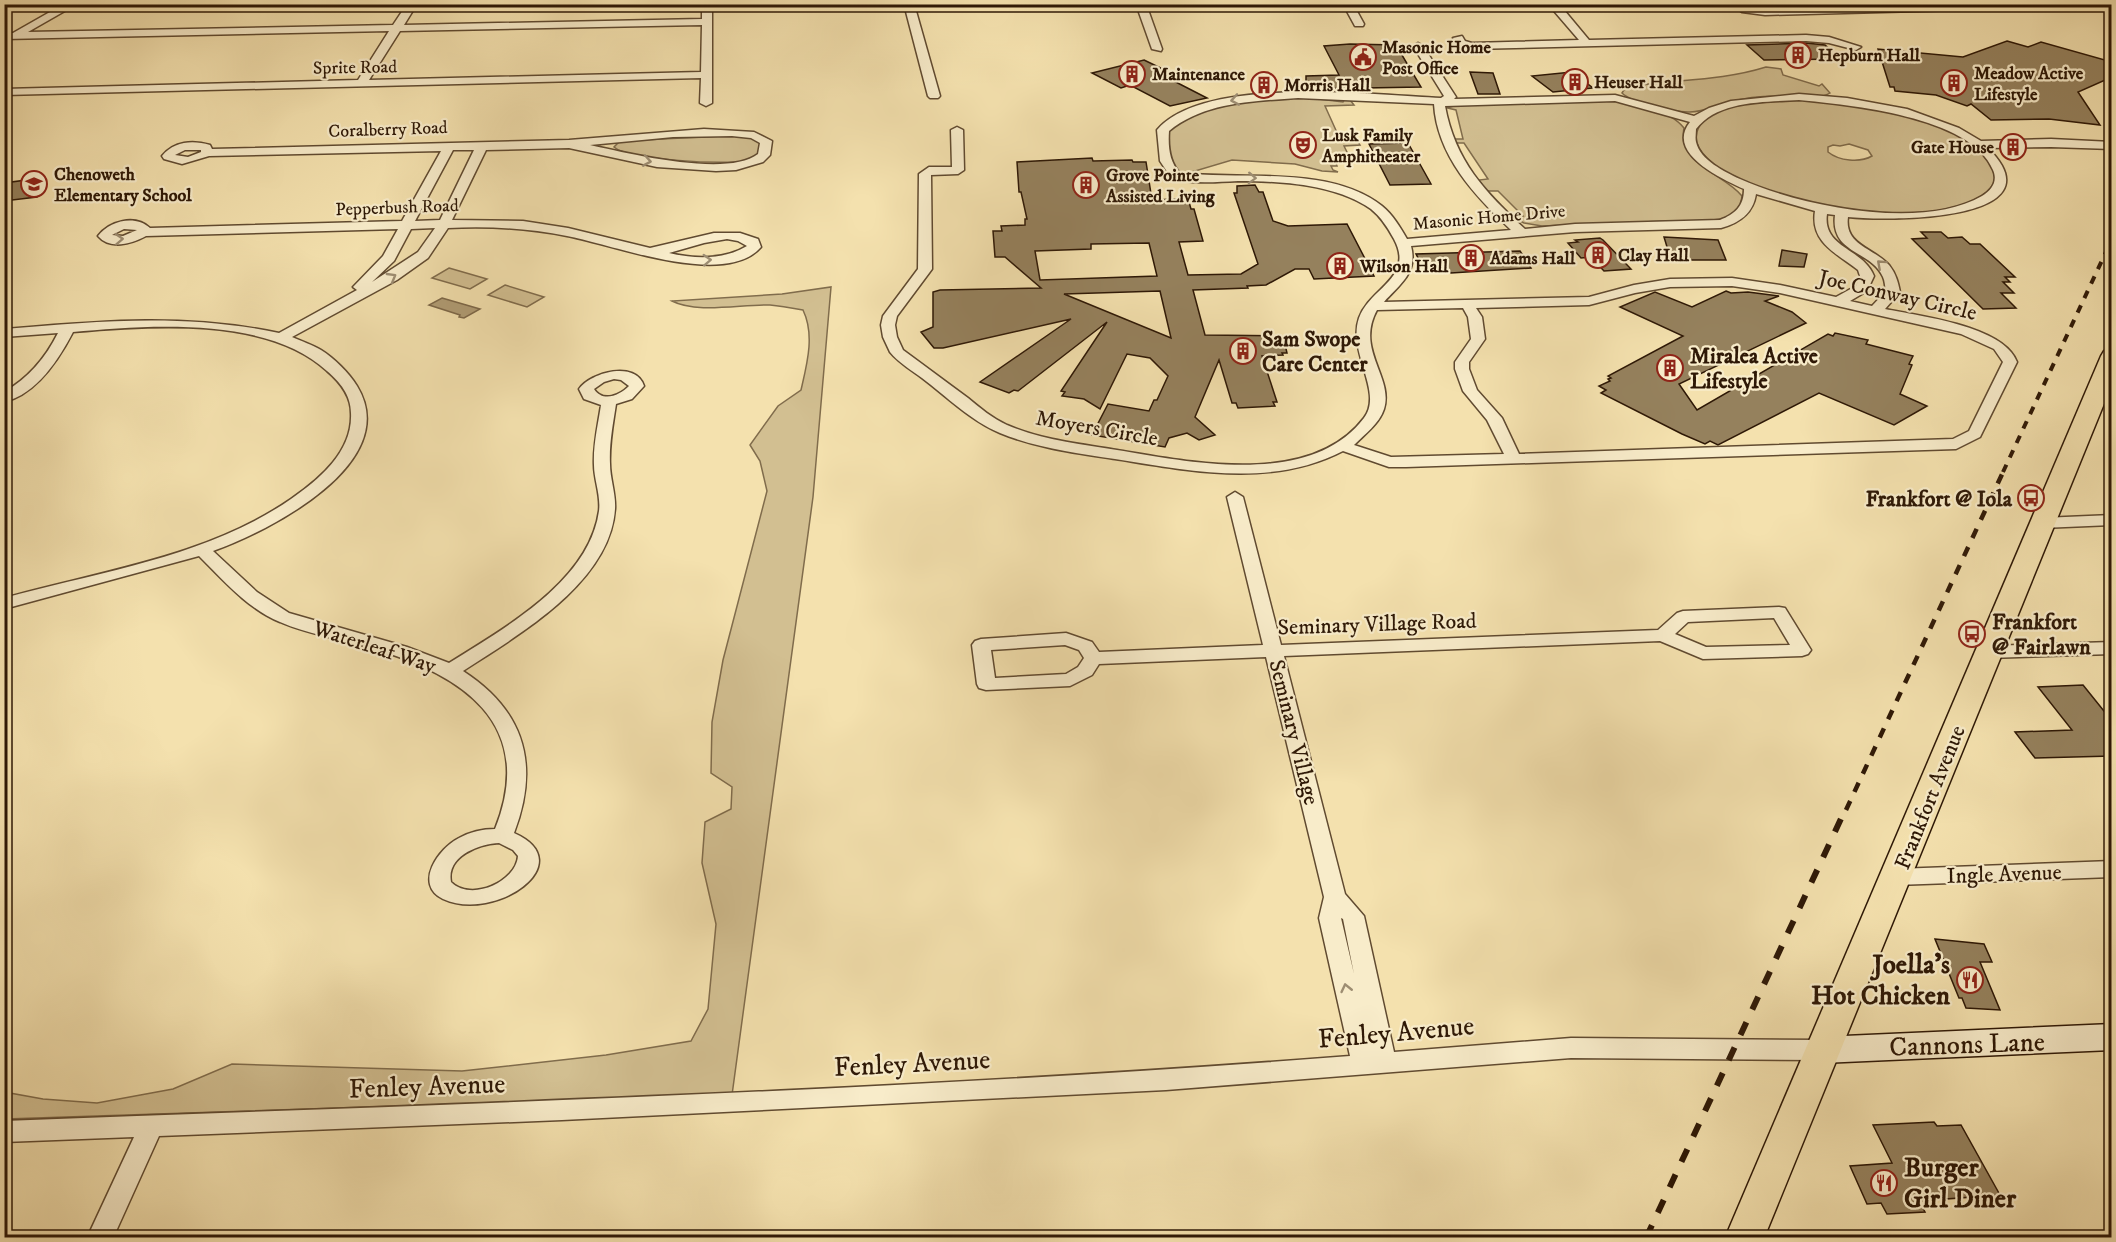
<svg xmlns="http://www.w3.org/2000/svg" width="2116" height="1242" font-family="'IM FELL DW Pica',serif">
<rect width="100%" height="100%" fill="#f4e1ae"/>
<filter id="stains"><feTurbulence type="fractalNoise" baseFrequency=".00333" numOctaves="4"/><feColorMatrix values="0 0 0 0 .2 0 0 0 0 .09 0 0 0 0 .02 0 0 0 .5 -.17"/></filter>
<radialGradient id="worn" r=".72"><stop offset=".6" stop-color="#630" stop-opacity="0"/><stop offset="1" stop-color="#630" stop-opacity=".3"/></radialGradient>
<g fill="#d2bf91" stroke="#806c4c" stroke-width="1.5" fill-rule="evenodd">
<path d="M1766,67l15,2 2,6 36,11 3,-2 8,9c-10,7 -41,2 -55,3 -15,0 -31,2 -46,6 -14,3 -26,11 -41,10 -15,0 -56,-9 -66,-19l2,-3 -3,-2c49,-9 97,-6 145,-21z"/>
<polygon points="1302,97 1343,102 1345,99 1350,100 1354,105 1325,106 1339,137 1355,137 1360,145 1344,146 1349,156 1354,156 1355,159 1334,157 1337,166 1331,166 1333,170 1338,172 1322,171 1295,164 1232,160 1185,174 1174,170 1168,153 1167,132 1186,116 1243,100"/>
<path d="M1801,99c54,3 114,12 162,39 11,7 19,14 26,25 25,34 -43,48 -65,49 -59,4 -162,-8 -209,-47 -11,-9 -25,-22 -16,-38 16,-27 74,-26 102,-28zM1849,144l19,6 4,6c-12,7 -33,5 -44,-4v-5l5,-2 7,1z"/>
<path d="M1609,101c22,1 60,8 75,27 -7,36 40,46 58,68l-2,12 -15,10 -25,4 -33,-1 -125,5 -18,-3 -10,-5 9,-2 -25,-25h-12l-7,-11 9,-1 -24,-36h-8l-1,-4h8l-7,-29 -9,-2 10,-3z"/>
<path d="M745,135l17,7 -1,12c-4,2 -8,5 -13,7 -20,4 -120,-1 -134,-14l6,-6z"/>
<polygon points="449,268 487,279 470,289 432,278"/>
<polygon points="505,285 544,297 527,307 488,295"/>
<path d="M831,287l-18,210 -81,598 -727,24 -1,-27 39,7 54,4 76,-14 59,-25 230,7 144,-16 85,-14 17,-32 8,-85 -14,-61 3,-41 26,-13 1,-22 -21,-14 1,-51 11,-62 44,-169 -7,-30 -10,-16 28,-39 23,-16c6,-26 14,-55 2,-80 -11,-2 -22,-4 -33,-5 -28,-1 -73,9 -98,-4l110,-7z"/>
</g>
<polygon fill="#b19d75" stroke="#7d6849" stroke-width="1.5" points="442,298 480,309 464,318 459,317 460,315 429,305"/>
<g fill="#95815d" stroke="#2e1806" stroke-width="1.5" fill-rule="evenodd">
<polygon points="2007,41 2028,47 2041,42 2112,62 2112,77 2078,92 2100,125 2049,119 1991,120 1971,104 1967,106 1936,95 1895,91 1894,87 1890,87 1878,49 1963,57"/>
<polygon points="1806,43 1825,45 1841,59 1764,60 1747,45"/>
<polygon points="1350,44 1396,45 1421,87 1306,89 1306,76 1339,75 1324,46"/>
<polygon points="1144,60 1173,74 1164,76 1207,98 1170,106 1130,85 1121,88 1092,73"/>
<polygon points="1470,72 1493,73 1500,94 1478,94"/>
<polygon points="1572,72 1593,88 1553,92 1532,76"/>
<polygon points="1408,143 1421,166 1431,184 1390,185 1369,144"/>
<path d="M1092,158l1,3 39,-1 1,2h13l6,38 24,-1 1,4 12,-1 2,7h3l9,32 -24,1 9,33 53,-1 17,-10 -24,-71h3v-7l18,-1 4,7h4l10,29 15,5 59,-2 27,52 -60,3 -5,-10h-14l-29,16 -19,1 1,2 -55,2 12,45 78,1 4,17h-5l1,2 -21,1 15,46h-4l2,4 -37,2 -2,-5h-4l-13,-43 -24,57 20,18 -16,5 -12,-7 -18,5 -4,9 -73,-12 16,-31 41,7 5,-11h3l11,-24 -18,-18 -23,-4 -27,55 -16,-10 -22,-3 3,-4 -4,-1 46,-69 -89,69 -4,-1 -5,3 -29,-11 91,-63 -128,29h-9l-13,-16 12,-5v-35l7,-2 101,-2 -36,-31h-10l-2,-26h9l-1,-5 24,-1v-6h2l-6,-27h-2l-2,-30zM1149,243l8,33 -117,4 -5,-29 56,-2v-5zM1160,291l11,47 -107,-44z"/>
<polygon points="42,178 37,197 4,201 4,183"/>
<polygon points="1921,232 1941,232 1948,238 1962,237 1970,244 1980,244 2015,277 2005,277 2010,282 2003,282 2014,293 2001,293 2016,308 1983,309 1912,239 1927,238"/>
<polygon points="1664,237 1718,240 1726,260 1671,260"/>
<polygon points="1600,238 1603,240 1631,269 1604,271 1591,257 1581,258 1568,243 1578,242 1575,240"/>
<polygon points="1782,250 1807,254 1804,267 1779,266"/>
<polygon points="1520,251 1531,268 1451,273 1449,270 1425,271 1416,254"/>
<polygon points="1726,291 1731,293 1748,292 1779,296 1765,301 1792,312 1806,323 1679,384 1697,410 1828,334 1833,336 1835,333 1868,340 1866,344 1913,356 1909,364 1912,365 1900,394 1927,406 1894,425 1819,393 1718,445 1710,441 1705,444 1682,434 1601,393 1606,390 1599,386 1610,381 1608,379 1611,378 1608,376 1683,336 1620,307 1655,292 1692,307"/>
<polygon points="2083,685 2112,721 2112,756 2035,758 2015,732 2072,730 2038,687"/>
<polygon points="1935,939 1984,944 1992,962 1980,962 2000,1010 1966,1008 1962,998 1959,998"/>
<polygon points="1934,1122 1937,1126 1961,1125 2000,1195 1919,1201 1925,1212 1887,1214 1881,1203 1867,1204 1850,1166 1892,1163 1873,1125"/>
</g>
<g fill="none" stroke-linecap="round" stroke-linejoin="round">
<defs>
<g id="street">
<path d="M64,4h13l-49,28 365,-7 14,-21h10l-13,21 298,-6v-15h10v99l-6,3 -6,-3 1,-25 -697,17v-6l354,-9 31,-49 -385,8v-6h9zM702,25l-1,47 -332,8 31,-49z"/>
<polygon points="904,4 914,4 940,96 938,98 930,98 928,96"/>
<polygon points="1136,4 1146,4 1162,49 1161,51 1152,49"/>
<polygon points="1343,4 1353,4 1364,24 1363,26 1355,26"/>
<polygon points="1548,4 1559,4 1589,40 1806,35 1829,37 1861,47 1856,50 1829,43 1806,41 1471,49 1457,45 1453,38 1462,36 1465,41 1472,43 1579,40"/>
<polygon points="1731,4 1765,9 1940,4 2079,4 2074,7 1765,15 1742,12"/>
<path d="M1418,43l5,3 33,51 -2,2 161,-4 79,21 15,-8 22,-7 68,-7 48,4 60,11 52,19 22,13 70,-2 61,3v7l-61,-2 -63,1c75,75 -104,73 -140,69 -4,28 26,31 41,48 7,9 9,17 11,27l-15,17c35,7 119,17 132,53l-37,75 -24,12 -550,18h-17l-46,-16c-71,37 -152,20 -228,8 -39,-6 -79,-11 -115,-26 -29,-12 -54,-37 -78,-55 -11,-8 -24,-16 -32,-26l-7,-15 -2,-12 2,-9 35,-47 1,-95 10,-7h23l-1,-37 6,-3 6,3 1,40 -6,4 -27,1 1,94 -35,47 -2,9 2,12 6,13c22,16 43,32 65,48 12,10 24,20 39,27 35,15 73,19 110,25 73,12 194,38 247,-32 20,-26 -17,-66 -5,-100 11,-31 56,-40 35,-79 -6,-11 -13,-22 -23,-30 -36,-25 -91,-28 -133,-28 -22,1 -45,3 -66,-2l-12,-18 -3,-31c47,-55 216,-35 284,-32l3,-2 -31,-50zM1298,98l136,6c3,52 41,92 77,126l-104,9c-7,-12 -14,-24 -25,-33 -51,-41 -142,-26 -202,-33 -11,-11 -12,-27 -11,-42 35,-29 85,-30 129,-33zM1799,100c50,5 172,16 194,70 5,11 -1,20 -11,26 -60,35 -182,10 -242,-17 -15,-7 -40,-19 -44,-37 -1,-4 0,-9 0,-13 22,-29 70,-27 103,-29zM1615,101l75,21c-25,31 32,57 54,67 0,17 -9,25 -24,31l-145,4 -50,5c-40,-37 -70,-68 -80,-123zM1756,194l59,17c-5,31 21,42 43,59l2,6 -4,10 -20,11 -56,-12 -48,-7 -62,1 -36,6 -45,12 -205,5c16,-18 34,-29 27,-56l164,-14 146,-4c18,-5 32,-14 35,-34zM1827,214l8,1c-5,39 36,35 48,62 2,4 2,10 3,14l-14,15 -22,-5 17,-10 7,-15c-11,-28 -52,-28 -47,-62zM1732,286l48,7 181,41 33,15 9,13 -34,69 -16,8 -434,15 -17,-36 -25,-28 -8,-21v-7l16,-23 -3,-22 -6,-9 113,-3 46,-12 35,-6zM1463,308l5,9 3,22 -16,23v7l8,22 24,29 17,34 -113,3 -37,-12c11,-11 25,-21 30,-36 10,-32 -29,-59 -7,-99z"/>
<path d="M704,129l50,3 18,9 -2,14 -7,7 -27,8 -20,1 -59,-4 -88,-19 -83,2 -34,70 71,1 45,7 82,20 64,-15h26l18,6 3,8c-36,42 -149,-3 -194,-11 -40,-8 -79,-10 -119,-8l-20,30 -31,22 -105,57c9,4 21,8 29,13 13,8 28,23 36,36 47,77 -88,145 -144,165l44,41 32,21 118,34 42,16c55,-35 140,-81 150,-152 2,-16 -5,-31 -5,-46 -1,-20 4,-40 7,-60l-17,-6 -5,-10c12,-17 57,-29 65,-3l-12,13 -16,5c-3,20 -7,40 -6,60 0,15 6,30 5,45 -5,74 -97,126 -152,162 62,40 77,94 51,162 68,30 -19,90 -71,66 -30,-15 -4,-51 16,-61 11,-6 24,-9 36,-9 43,-107 -35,-156 -127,-182 -29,-8 -61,-13 -88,-25 -32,-13 -57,-42 -81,-66l-195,53v-11c97,-27 203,-41 287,-99 29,-20 62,-48 60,-86 0,-18 -11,-31 -24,-42 -59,-55 -178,-46 -254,-39 -14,27 -36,62 -69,70v-10c25,-14 42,-35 54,-59l-54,4v-8c95,-8 181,-16 275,4l78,-43 -4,-3 30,-31 15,-27 -252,7c-15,8 -36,14 -48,0 11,-15 37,-22 52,-8l252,-7 39,-70 -232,5 -27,8 -18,-5 -2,-3c12,-15 31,-16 48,-11l2,4 357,-9zM732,136l19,2 9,5 -2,11c-31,24 -131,-1 -168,-9l83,-8zM185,150h16v2l-13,5 -13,-2zM453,150h21l-34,70 -25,1zM435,228l-17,24 -46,30 22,-21 17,-32zM124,229l13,1 -14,6 -11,-1zM727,239l11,2 9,5c-23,14 -53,13 -78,7l35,-10zM614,379l7,1 8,6c-9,9 -26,17 -35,3l10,-7zM499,843l14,7 5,6c-2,26 -47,46 -67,26 -5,-26 28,-38 48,-39z"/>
<path d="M1235,492l8,5 38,148 377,-15 19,-17 6,-2 96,-4 6,1 26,42 -3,4 -6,2 -99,3 -43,-18 -376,15 61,238 19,22 30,136 177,-14 251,2 8,3 4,7 -4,7 -8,3 -251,-2 -405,32 -604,30 -403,16 -46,102h-26l47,-101 -130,5v-21c449,-17 898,-30 1346,-65l-31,-138 5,-21 -58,-240 -167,7 -7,11 -22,11 -84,4 -7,-2 -2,-4 -5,-39 3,-4 6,-2 85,-6 26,9 7,10 164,-7 -36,-148zM1774,618l16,27 -84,2 -31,-13 13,-12zM1065,645l14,5 5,8 -6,9 -12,7 -71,4 -4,-28zM1341,918l2,1 11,55z"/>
<polygon points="2112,515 2112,525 2042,528 2034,523 2042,518"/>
<polygon points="2112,642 2112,654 1989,658 1982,656 1980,652 1982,648 1989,646"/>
<polygon points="2112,861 2112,877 1896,885 1888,883 1885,877 1888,871 1896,869"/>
</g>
<polygon id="secondary" points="2112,1024 2112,1050 1822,1063 1811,1059 1806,1050 1811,1041 1822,1037"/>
<polygon id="primary" points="2112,350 2112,384 1764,1238 1725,1238 2101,356 2104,351"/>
</defs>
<use href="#street" stroke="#604a30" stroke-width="3"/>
<use href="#secondary" stroke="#2e1806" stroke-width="3"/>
<use href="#primary" stroke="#2e1806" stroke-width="3"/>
<use href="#street" fill="#f8ecca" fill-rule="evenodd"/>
<use href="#secondary" fill="#f8ecca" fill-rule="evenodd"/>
<use href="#primary" fill="#f4e1ae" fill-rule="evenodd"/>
<polyline stroke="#2e1806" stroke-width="4" stroke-dasharray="8 8" stroke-linecap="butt" points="2003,472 2112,239"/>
<polyline stroke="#2e1806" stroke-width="4.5" stroke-dasharray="10 10" stroke-linecap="butt" points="1846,810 2004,470"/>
<polyline stroke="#2e1806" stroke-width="6" stroke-dasharray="14 14" stroke-linecap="butt" points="1646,1238 1846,808"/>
</g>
<defs><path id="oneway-chevron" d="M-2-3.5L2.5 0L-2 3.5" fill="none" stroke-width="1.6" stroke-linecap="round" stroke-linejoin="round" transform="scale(1.5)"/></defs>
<g stroke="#9d8d72">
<use href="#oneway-chevron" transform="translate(1235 100) rotate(170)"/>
<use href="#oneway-chevron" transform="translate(647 161) rotate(10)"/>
<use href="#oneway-chevron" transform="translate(1252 178) rotate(2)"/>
<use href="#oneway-chevron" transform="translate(119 239) rotate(-3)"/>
<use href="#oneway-chevron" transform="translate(707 260) rotate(-3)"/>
<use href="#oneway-chevron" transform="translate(1881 264) rotate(-138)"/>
<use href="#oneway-chevron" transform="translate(392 277) rotate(-30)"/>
<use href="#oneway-chevron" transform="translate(1346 988) rotate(-103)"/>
</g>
<defs>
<symbol id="building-ring" viewBox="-11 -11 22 22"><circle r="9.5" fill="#f8ecca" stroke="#8f2418" stroke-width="1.5"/><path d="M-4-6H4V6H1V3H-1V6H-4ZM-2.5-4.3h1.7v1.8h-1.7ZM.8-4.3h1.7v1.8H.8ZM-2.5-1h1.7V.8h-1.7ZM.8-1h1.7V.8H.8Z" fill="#8f2418"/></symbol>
<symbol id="civic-ring" viewBox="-11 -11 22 22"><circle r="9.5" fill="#f8ecca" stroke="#8f2418" stroke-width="1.5"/><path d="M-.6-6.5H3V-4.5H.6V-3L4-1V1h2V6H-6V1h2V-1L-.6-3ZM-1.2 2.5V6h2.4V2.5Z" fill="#8f2418"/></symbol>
<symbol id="theatre-ring" viewBox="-11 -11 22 22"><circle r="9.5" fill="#f8ecca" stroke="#8f2418" stroke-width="1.5"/><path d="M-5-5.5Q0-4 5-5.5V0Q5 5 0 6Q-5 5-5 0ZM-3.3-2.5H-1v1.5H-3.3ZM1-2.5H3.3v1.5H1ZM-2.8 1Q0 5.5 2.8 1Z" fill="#8f2418"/></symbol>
<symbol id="school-ring" viewBox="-11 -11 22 22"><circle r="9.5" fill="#f8ecca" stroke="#8f2418" stroke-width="1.5"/><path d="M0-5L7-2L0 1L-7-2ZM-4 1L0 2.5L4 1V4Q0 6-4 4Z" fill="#8f2418"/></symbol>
<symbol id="bus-ring" viewBox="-11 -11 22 22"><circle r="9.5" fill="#f8ecca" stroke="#8f2418" stroke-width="1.5"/><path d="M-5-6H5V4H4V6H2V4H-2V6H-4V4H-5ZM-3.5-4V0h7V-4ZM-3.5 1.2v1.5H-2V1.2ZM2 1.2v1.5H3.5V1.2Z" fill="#8f2418"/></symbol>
<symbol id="restaurant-ring" viewBox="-11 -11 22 22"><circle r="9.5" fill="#f8ecca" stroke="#8f2418" stroke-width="1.5"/><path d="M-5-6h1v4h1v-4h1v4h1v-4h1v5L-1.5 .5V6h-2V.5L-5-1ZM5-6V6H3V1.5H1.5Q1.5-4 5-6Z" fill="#8f2418"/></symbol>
</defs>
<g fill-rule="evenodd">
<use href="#building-ring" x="1783" y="40" width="30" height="30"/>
<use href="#civic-ring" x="1348" y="42" width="30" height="30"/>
<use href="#building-ring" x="1117" y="59" width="30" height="30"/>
<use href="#building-ring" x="1560" y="67" width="30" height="30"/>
<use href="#building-ring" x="1939" y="68" width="30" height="30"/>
<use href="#building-ring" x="1249" y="70" width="30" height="30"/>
<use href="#theatre-ring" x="1288" y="130" width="30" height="30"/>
<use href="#building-ring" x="1998" y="132" width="30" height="30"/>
<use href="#school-ring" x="19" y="169" width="30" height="30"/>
<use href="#building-ring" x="1071" y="170" width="30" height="30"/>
<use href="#building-ring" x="1583" y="240" width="30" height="30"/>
<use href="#building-ring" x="1456" y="243" width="30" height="30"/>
<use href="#building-ring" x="1325" y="251" width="30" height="30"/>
<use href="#building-ring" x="1228" y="336" width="30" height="30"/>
<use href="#building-ring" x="1655" y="353" width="30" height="30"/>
<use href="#bus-ring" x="2016" y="483" width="30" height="30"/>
<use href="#bus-ring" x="1957" y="619" width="30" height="30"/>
<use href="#restaurant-ring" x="1955" y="965" width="30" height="30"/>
<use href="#restaurant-ring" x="1869" y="1168" width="30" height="30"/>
</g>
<g text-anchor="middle" stroke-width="4.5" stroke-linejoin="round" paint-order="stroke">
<g font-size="18" font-weight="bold" fill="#2e1806" stroke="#f8ecca" text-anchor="start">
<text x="1382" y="53">Masonic Home<tspan x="1382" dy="21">Post Office</tspan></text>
<text x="1818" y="61">Hepburn Hall</text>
<text x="1974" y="79">Meadow Active<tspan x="1974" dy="21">Lifestyle</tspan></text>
<text x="1152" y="80">Maintenance</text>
<text x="1594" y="88">Heuser Hall</text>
<text x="1284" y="91">Morris Hall</text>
<text x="1322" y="141">Lusk Family<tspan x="1322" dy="21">Amphitheater</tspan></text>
<text x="1994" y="153" text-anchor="end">Gate House</text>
<text x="54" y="180">Chenoweth<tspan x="54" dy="21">Elementary School</tspan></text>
<text x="1106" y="181">Grove Pointe<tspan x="1106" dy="21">Assisted Living</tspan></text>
<text x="1618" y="261">Clay Hall</text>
<text x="1490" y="264">Adams Hall</text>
<text x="1360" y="272">Wilson Hall</text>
</g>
<g font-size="18" fill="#2e1806" stroke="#f8ecca">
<text transform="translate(355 67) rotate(-1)" y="6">Sprite Road</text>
<text transform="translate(388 129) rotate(-2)" y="6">Coralberry Road</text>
<text transform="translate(397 207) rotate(-2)" y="6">Pepperbush Road</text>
<text transform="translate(1489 217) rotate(-5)" y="6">Masonic Home Drive</text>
</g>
<g font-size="22" fill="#2e1806" stroke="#f8ecca">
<text transform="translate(1898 294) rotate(13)" y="8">Joe Conway Circle</text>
<text transform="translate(1097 427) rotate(10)" y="8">Moyers Circle</text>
<text transform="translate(1377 623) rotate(-2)" y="8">Seminary Village Road</text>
<text transform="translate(375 646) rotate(18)" y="8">Waterleaf Way</text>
<text transform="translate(1295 732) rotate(76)" y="8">Seminary Village</text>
<text transform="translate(1929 797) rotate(-68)" y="8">Frankfort Avenue</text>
<text transform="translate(2004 873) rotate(-2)" y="8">Ingle Avenue</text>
</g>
<g font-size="22" font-weight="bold" fill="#2e1806" stroke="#f8ecca" text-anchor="start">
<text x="1262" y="346">Sam Swope<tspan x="1262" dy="25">Care Center</tspan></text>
<text x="1690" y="363">Miralea Active<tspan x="1690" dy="25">Lifestyle</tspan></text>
<text x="2012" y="506" text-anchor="end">Frankfort @ Iola</text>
<text x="1992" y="629">Frankfort<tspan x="1992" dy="25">@ Fairlawn</tspan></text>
</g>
<g font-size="27" font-weight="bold" fill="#2e1806" stroke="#f8ecca" text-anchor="end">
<text x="1950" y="973">Joella's<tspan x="1950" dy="31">Hot Chicken</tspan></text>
<text x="1904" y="1176" text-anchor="start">Burger<tspan x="1904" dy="31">Girl Diner</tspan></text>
</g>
<g font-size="27" fill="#2e1806" stroke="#f8ecca">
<text transform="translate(1396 1032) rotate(-5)" y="9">Fenley Avenue</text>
<text transform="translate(1967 1044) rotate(-2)" y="9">Cannons Lane</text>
<text transform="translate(912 1063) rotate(-3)" y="9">Fenley Avenue</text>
<text transform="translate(427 1086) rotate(-2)" y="9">Fenley Avenue</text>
</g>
</g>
<rect width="2116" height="1242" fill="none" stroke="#f4e1ae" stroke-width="24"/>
<rect x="6" y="6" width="2104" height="1230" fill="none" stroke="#2e1806" stroke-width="3"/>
<rect x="12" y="12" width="2092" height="1218" fill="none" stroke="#2e1806" stroke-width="1.5"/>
<rect width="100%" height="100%" filter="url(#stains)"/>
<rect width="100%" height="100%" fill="url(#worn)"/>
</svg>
